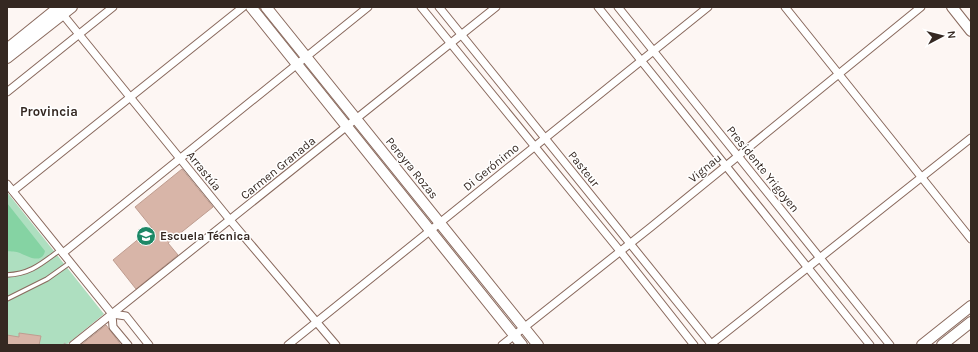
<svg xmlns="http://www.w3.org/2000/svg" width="978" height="352" font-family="Karla,sans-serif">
<rect width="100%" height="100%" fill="#fdf6f3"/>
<polygon fill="#aedfc0" points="7,192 104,314 66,345 7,345"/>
<path fill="#85d3a3" d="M7,203l38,48c-3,14 -18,5 -25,2 -4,-2 -9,-1 -13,-2z"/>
<g fill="#d8b5a8" stroke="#bf9d90">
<polygon points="182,169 213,207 168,243 178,255 136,289 113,260 152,228 135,207"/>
<polygon points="106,325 121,345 81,345"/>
<polygon points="19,333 41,336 39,345 7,345 7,335 19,337"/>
</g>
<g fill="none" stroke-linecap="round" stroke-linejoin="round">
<defs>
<g id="lane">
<path d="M7,275c24,-1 35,-12 53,-25"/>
<polyline points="7,299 47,279 71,262"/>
</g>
<g id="street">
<polyline points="421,7 620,251 694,345"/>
<polyline points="439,7 712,345"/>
<polyline points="598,7 870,345"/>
<polyline points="618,7 890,345"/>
<polyline points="785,7 971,239"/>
<polyline points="60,11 230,220 336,345"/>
<polyline points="7,92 113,7"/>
<polyline points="7,184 112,314 113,327 128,345"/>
<polyline points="13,191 243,7"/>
<polyline points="63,253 368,7"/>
<polyline points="112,314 126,316 149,345"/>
<polyline points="73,345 496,7"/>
<polyline points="288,345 708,7"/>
<polyline points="502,345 651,227 921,7"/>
<polyline points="710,345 971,138"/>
</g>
<g id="secondary">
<polyline points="251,7 522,345"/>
<polyline points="266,7 538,345"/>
<polyline points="952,7 971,31"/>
<polyline points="7,49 59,7"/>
<polyline points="7,58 72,7"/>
<polyline points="922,345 971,306"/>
<polyline points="942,345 971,322"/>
</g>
</defs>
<use href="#lane" stroke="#89695d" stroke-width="5.5"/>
<use href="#street" stroke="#89695d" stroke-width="9"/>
<use href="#secondary" stroke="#89695d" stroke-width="12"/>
<polyline stroke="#b6ada9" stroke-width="1.5" stroke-dasharray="3 3" stroke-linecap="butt" points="63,345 67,342"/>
<use href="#lane" stroke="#fff" stroke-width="3.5"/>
<use href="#street" stroke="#fff" stroke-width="7"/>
<use href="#secondary" stroke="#fff" stroke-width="10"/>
</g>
<defs>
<symbol id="school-disc" viewBox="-11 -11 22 22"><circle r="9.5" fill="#1d8866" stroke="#fff"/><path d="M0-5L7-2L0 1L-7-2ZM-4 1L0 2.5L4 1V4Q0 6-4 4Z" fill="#fff"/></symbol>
</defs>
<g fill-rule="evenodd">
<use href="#school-disc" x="135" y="225" width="22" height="22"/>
</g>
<g text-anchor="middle" stroke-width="3" stroke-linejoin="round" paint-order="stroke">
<g font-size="12" fill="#352822" stroke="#fff">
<text transform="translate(491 167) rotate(-39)" y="4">Di Gerónimo</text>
<text transform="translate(278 168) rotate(-39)" y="4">Carmen Granada</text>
<text transform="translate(412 168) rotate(51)" y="4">Pereyra Rozas</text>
<text transform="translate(705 168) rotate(-39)" y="4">Vignau</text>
<text transform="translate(584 169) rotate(51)" y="4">Pasteur</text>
<text transform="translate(763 169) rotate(51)" y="4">Presidente Yrigoyen</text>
<text transform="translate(204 171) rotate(51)" y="4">Arrastúa</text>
</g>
<g font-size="12" font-weight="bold" fill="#352822" stroke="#fff" text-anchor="start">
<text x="160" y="240">Escuela Técnica</text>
</g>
<g font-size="13" font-weight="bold" fill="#352822" stroke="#fff">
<text x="49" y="116">Provincia</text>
</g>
</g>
<rect width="978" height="352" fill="none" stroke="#352822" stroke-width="16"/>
<g transform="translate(942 36) rotate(83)" stroke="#ffffff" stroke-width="3" paint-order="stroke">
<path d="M0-3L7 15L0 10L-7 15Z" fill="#352822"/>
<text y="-6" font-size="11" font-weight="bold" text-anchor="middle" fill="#352822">N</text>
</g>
</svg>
